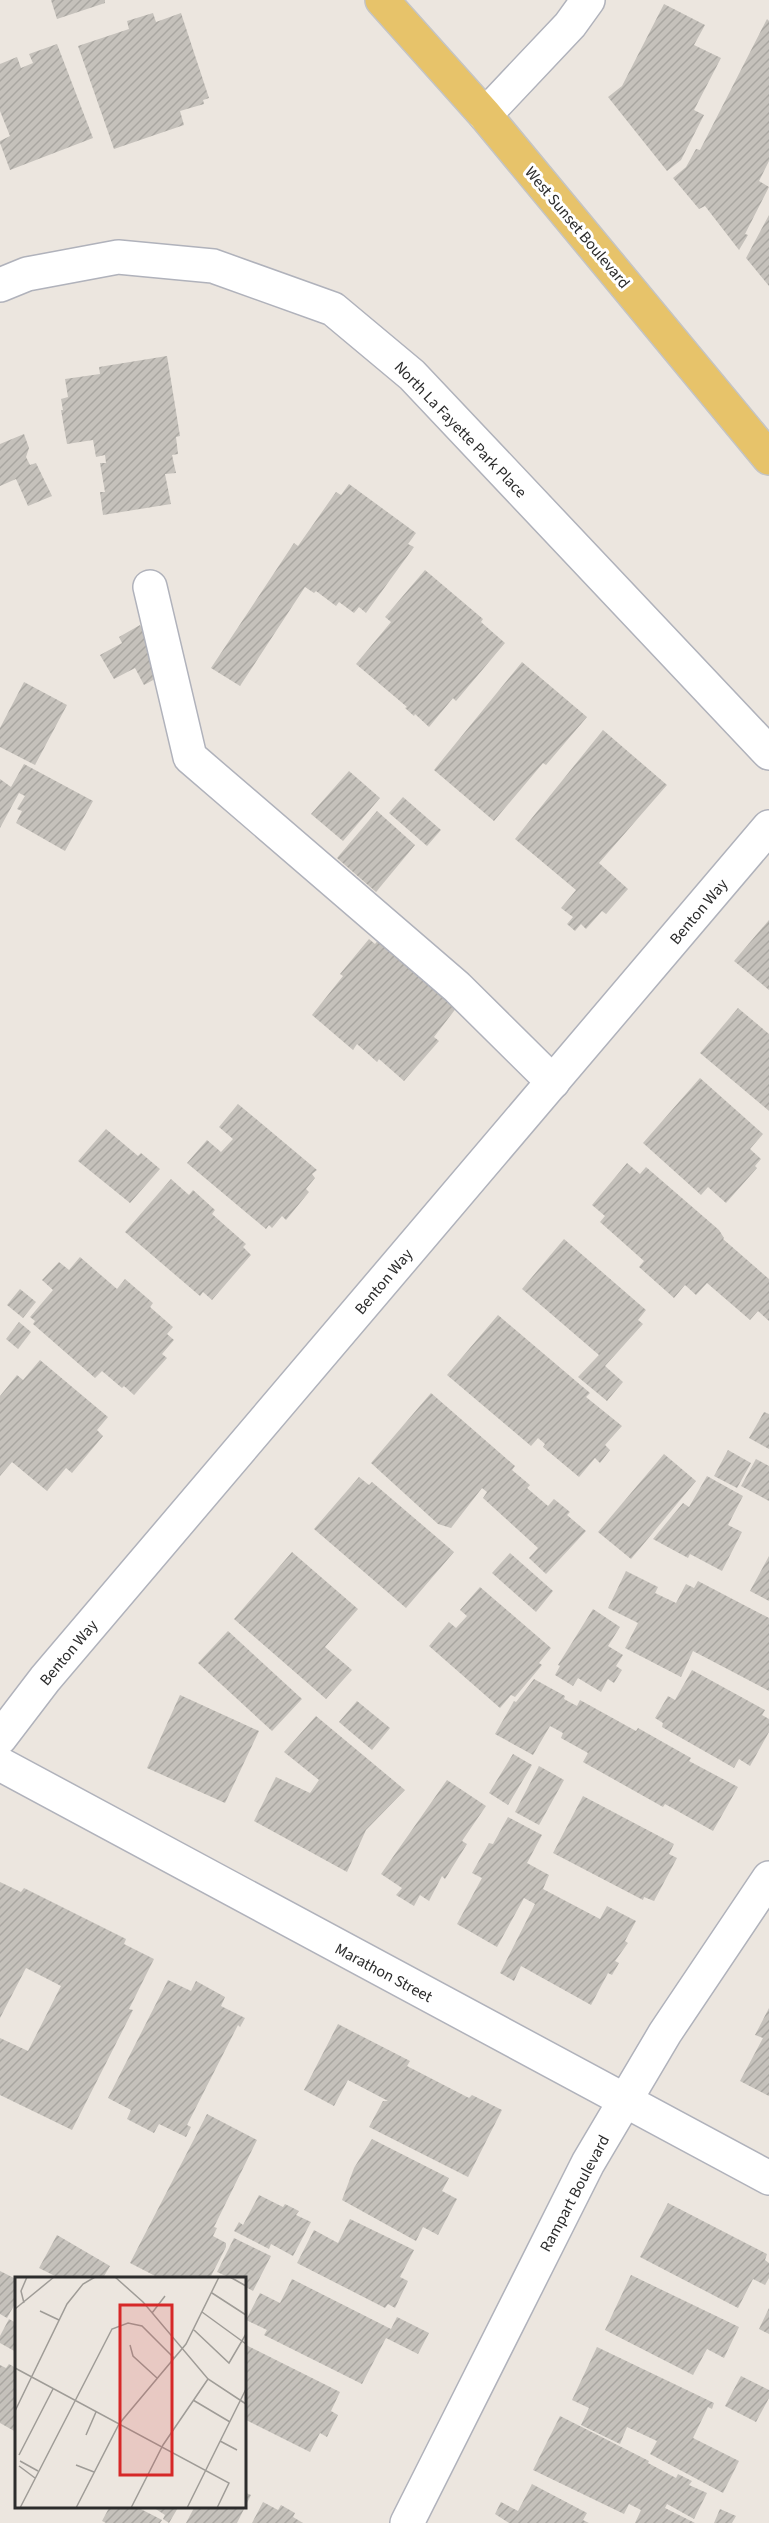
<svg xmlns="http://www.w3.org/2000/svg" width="769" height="2523" font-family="'Source Sans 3',sans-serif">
<defs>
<pattern id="building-hatch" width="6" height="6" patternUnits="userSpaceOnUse" patternTransform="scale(1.5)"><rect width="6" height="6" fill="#c5c1bb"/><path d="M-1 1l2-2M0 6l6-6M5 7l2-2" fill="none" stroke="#a9a6a1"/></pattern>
</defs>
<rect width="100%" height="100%" fill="#ece6df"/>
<g fill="url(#building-hatch)">
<polygon points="51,0 105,0 105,3 57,19"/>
<polygon points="664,4 705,25 694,45 721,58 694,110 704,115 681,160 667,171 608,97 622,86"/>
<polygon points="153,13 156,22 181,13 209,98 203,100 204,104 180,111 184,125 114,149 78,46 129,29 127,21"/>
<polygon points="767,19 769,21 769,161 759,181 769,187 745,234 748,235 739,250 705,206 699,209 673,178 686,167 696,149 700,150"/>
<polygon points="57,44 93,138 10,170 0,143 0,141 10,136 0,111 0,64 17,57 21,68 33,63 29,54"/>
<polygon points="769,215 769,286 746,258"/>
<polygon points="167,356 180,436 176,437 178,454 172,455 176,473 165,474 171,504 103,515 100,492 105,492 100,463 106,463 105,455 96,457 93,440 67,444 61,410 63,410 61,399 68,397 65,379 100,374 99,367"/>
<polygon points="24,434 29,448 26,457 30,465 36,463 52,496 28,506 16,479 0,486 0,444"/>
<polygon points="349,484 416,533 408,544 414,547 366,613 359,607 354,613 339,602 336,606 316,591 314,593 305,587 240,686 211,668 294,543 298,546 336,492 341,495"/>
<polygon points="425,570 483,619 481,622 505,643 456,701 453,698 429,727 415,714 414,716 405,708 407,707 356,664 391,622 385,617"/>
<polygon points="140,625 166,673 144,685 135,668 114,679 100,655 122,643 119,637"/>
<polygon points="522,662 587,717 546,765 543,763 494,821 434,770"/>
<polygon points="24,682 67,705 35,765 0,747 0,728"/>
<polygon points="603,730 667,785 599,863 628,889 606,914 602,911 586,929 581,924 575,931 567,924 573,917 561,908 576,890 515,839"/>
<polygon points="24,764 93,801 65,851 16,823 22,811 17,809 25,796 19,793 0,828 0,779 11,787"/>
<polygon points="349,771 380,798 343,841 311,814"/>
<polygon points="403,797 441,830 427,846 389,813"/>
<polygon points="377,811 415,845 376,892 337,858"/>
<polygon points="769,920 769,990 734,961"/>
<polygon points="369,939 375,944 379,939 457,1007 434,1037 439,1041 404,1081 379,1059 377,1062 357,1044 353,1050 312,1015 343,976 340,974"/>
<polygon points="738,1008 769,1034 769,1111 700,1053"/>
<polygon points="700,1078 763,1134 750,1149 761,1159 755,1166 757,1168 726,1203 708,1187 701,1195 643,1143"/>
<polygon points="238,1104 317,1170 312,1174 315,1178 306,1189 309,1192 286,1220 282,1216 272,1228 269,1225 266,1229 187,1163 207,1140 221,1152 233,1139 219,1127"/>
<polygon points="106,1129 138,1156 141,1153 160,1169 130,1203 78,1161"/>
<polygon points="627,1163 640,1174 646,1167 719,1230 724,1238 723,1239 769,1279 769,1321 758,1311 750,1320 707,1283 696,1295 685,1285 674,1298 639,1267 644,1261 600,1222 605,1216 592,1205"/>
<polygon points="171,1179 189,1195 193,1190 215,1210 212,1214 246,1244 243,1247 251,1255 212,1300 203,1292 200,1296 125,1232"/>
<polygon points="564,1239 646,1310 638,1320 643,1324 605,1366 623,1382 607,1401 578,1377 599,1355 522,1289"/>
<polygon points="80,1257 117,1289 125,1279 153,1303 150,1307 173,1327 167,1334 174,1340 162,1354 167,1358 134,1395 124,1386 122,1388 102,1371 95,1378 33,1324 35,1321 30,1317 53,1290 42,1280 59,1262 69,1270"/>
<polygon points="20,1289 36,1302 23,1318 7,1305"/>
<polygon points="498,1315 590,1393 586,1397 622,1426 605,1445 610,1450 600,1463 595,1458 579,1477 543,1447 545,1444 538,1438 531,1446 447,1375"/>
<polygon points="19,1322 31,1332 18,1349 6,1339"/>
<polygon points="40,1360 108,1417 97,1430 103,1436 72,1473 66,1468 47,1491 12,1462 0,1476 0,1396 17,1375 23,1380"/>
<polygon points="431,1393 515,1466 512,1470 530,1485 527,1488 548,1506 554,1499 570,1512 567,1515 586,1531 546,1574 529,1558 538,1548 483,1498 487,1492 482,1488 451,1528 438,1524 371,1463"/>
<polygon points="764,1412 769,1414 769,1449 749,1438"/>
<polygon points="728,1450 751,1463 737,1488 714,1476"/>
<polygon points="664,1454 696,1481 631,1559 598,1532"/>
<polygon points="756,1459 769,1466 769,1501 741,1486"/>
<polygon points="707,1476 743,1496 728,1525 742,1532 722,1571 690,1554 688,1558 653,1539 683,1503 689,1507"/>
<polygon points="359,1477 369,1485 372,1482 454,1552 406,1608 314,1529"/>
<polygon points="292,1552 358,1609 325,1647 352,1670 326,1699 234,1619"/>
<polygon points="510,1553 553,1591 536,1612 492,1573"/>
<polygon points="769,1556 769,1601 750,1591"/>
<polygon points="626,1571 658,1587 655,1593 676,1603 686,1584 694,1588 698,1581 769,1618 769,1691 693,1651 681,1677 625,1648 638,1623 608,1608"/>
<polygon points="480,1587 551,1648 539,1663 542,1665 515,1697 511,1695 500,1708 429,1646 449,1622 456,1628 467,1616 460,1610"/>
<polygon points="593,1609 620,1627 608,1646 623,1655 616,1666 622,1670 614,1683 608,1679 601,1692 578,1678 573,1686 555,1675 560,1666 558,1665"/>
<polygon points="228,1631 302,1699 272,1731 198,1663"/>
<polygon points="692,1670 765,1710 762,1715 769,1719 769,1732 750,1766 739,1759 734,1768 662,1727 663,1723 655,1718 668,1696 675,1700"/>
<polygon points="534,1679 565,1696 564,1699 577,1706 580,1700 636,1731 638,1728 691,1758 689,1761 738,1787 713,1831 665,1804 663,1807 583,1762 588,1753 561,1738 563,1733 550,1726 533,1755 495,1734 514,1701 516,1702"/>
<polygon points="180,1695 259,1731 225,1803 147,1768"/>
<polygon points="357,1701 390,1728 372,1750 339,1722"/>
<polygon points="316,1716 405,1790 366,1830 347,1872 254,1821 276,1777 310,1793 319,1780 284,1752"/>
<polygon points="513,1754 532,1765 508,1805 489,1793"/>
<polygon points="539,1766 564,1780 539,1825 515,1812"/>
<polygon points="447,1780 486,1806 462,1841 467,1844 445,1879 442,1876 429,1901 420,1895 414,1906 396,1895 402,1888 381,1874"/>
<polygon points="583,1796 674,1844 669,1854 677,1858 654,1901 644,1897 643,1900 553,1853"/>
<polygon points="508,1817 542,1835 527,1863 549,1875 543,1889 600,1919 607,1906 636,1921 625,1941 628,1943 615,1961 619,1963 612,1975 608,1973 591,2005 521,1966 514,1981 500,1973 535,1904 524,1898 497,1947 457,1924 482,1878 472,1873 489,1843 493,1844"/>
<polygon points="0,1882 21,1892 24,1888 126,1939 124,1944 154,1959 129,2009 133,2010 72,2130 0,2095 0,2038 28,2051 61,1986 26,1968 0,2018"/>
<polygon points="168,1980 191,1991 196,1981 225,1997 221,2006 245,2018 240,2027 238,2025 187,2125 191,2127 186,2137 159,2124 154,2133 127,2119 131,2110 108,2098"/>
<polygon points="769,2008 769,2096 740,2081 763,2038 755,2035"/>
<polygon points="338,2024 410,2061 407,2066 469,2098 472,2095 502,2110 468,2177 369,2127 383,2101 388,2101 348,2080 334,2106 304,2090"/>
<polygon points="207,2114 257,2140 214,2227 217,2228 213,2236 226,2243 226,2247 210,2278 159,2278 130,2263"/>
<polygon points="372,2139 449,2178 442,2191 457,2199 438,2235 423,2227 416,2241 342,2200 354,2168"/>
<polygon points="259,2195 283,2207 285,2204 299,2211 296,2215 311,2222 293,2256 271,2244 269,2249 234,2231 239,2222 243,2225"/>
<polygon points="668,2203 767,2254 765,2260 769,2263 769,2278 765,2285 753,2279 738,2308 640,2257"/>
<polygon points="350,2219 414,2250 400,2277 408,2281 395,2308 388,2304 385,2308 297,2263 314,2230 338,2243"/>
<polygon points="57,2235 110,2266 103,2278 54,2278 55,2276 39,2268"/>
<polygon points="234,2238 271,2256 253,2291 244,2286 244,2278 230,2278 217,2272"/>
<polygon points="0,2271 16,2279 16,2302 7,2318 0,2314"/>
<polygon points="631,2275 739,2327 724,2358 707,2349 693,2375 605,2330"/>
<polygon points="292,2279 391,2329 397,2317 429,2333 418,2354 386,2338 362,2384 264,2335 267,2330 246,2320 260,2293 280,2303"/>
<polygon points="769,2308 769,2334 759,2329"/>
<polygon points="9,2319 16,2323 16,2352 0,2343 0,2336"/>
<polygon points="244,2344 340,2392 331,2411 338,2415 327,2437 320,2433 310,2452 244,2419"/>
<polygon points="597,2347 714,2403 712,2409 708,2407 693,2438 739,2461 723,2493 650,2454 657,2441 627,2427 620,2444 581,2425 589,2408 572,2400"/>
<polygon points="9,2364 16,2368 16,2432 0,2423 0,2365 6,2368"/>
<polygon points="741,2376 769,2390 769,2398 756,2422 725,2406"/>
<polygon points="560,2416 649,2461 648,2463 676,2478 678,2474 692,2481 689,2485 707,2493 694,2519 667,2504 665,2508 695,2523 635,2523 641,2510 629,2504 624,2514 533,2470"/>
<polygon points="532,2484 587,2513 583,2520 589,2523 509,2523 495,2514 501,2502 518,2511"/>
<polygon points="244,2492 251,2495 237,2523 186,2523 195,2506 244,2506"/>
<polygon points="263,2502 278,2510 281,2505 295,2513 293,2517 303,2523 252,2523"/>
<polygon points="110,2506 135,2506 162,2520 160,2523 106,2523 102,2521"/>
<polygon points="151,2506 179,2506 169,2523 163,2519 165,2515"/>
<polygon points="720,2509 736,2516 732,2523 714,2523"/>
</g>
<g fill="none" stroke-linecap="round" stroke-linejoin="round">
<defs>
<g id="minor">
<polyline points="485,115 570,25 588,0"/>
<polyline points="0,285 27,274 118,257 213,266 333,309 412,375 769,753"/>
<polyline points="150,587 190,757 457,987 553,1082"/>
<polyline points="0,1738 45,1679 769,827"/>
<polyline points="0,1764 769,2178"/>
<polyline points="407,2523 588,2163 665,2033 769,1878"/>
</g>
<polyline id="major" points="382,0 485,115 769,458"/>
</defs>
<use href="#minor" stroke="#b0b2bb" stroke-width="36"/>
<use href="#major" stroke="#c4c4c4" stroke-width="36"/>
<use href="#minor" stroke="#fff" stroke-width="33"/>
<use href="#major" stroke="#e7c36a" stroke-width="33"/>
</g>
<g text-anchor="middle" stroke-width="6" stroke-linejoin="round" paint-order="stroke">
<g font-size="16" fill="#2c2c2c" stroke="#fff">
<text transform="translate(578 227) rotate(50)" y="6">West Sunset Boulevard</text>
<text transform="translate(461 429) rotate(46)" y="6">North La Fayette Park Place</text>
<text transform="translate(698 911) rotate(-50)" y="6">Benton Way</text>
<text transform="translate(383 1281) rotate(-50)" y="6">Benton Way</text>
<text transform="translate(68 1652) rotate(-50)" y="6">Benton Way</text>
<text transform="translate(384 1972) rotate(28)" y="6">Marathon Street</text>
<text transform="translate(574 2193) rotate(-62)" y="6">Rampart Boulevard</text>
</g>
</g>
<g transform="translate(15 2277)">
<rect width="231" height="231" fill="#ece6df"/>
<path fill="none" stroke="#9f9c97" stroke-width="1.5" d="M100,0l28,25 65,77 38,25M215,0l16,9M197,16l34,22M9,26l-3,-12 6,-14M0,32l39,-32M25,34l19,9M187,35l44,32M137,36l13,-17M179,53l35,33 17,-29M115,68l3,11 24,22M0,91l214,115 -12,25M178,123l37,22M0,134l52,-107 16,-20 12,-7M71,158l10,-23M205,164l17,9M4,178l34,-66M5,184l18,10M61,188l18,7M4,189l16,12M5,231l92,-179 16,-6 14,3 32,32M61,231l43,-84 67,-80 33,-67M116,231l32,-63 45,-66M172,231l59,-119"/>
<path fill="#d62828" fill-opacity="0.15" stroke="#d62828" stroke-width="3" d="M105,28h52v170h-52z"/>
<rect width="231" height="231" fill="none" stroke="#2c2c2c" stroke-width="3"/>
</g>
</svg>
